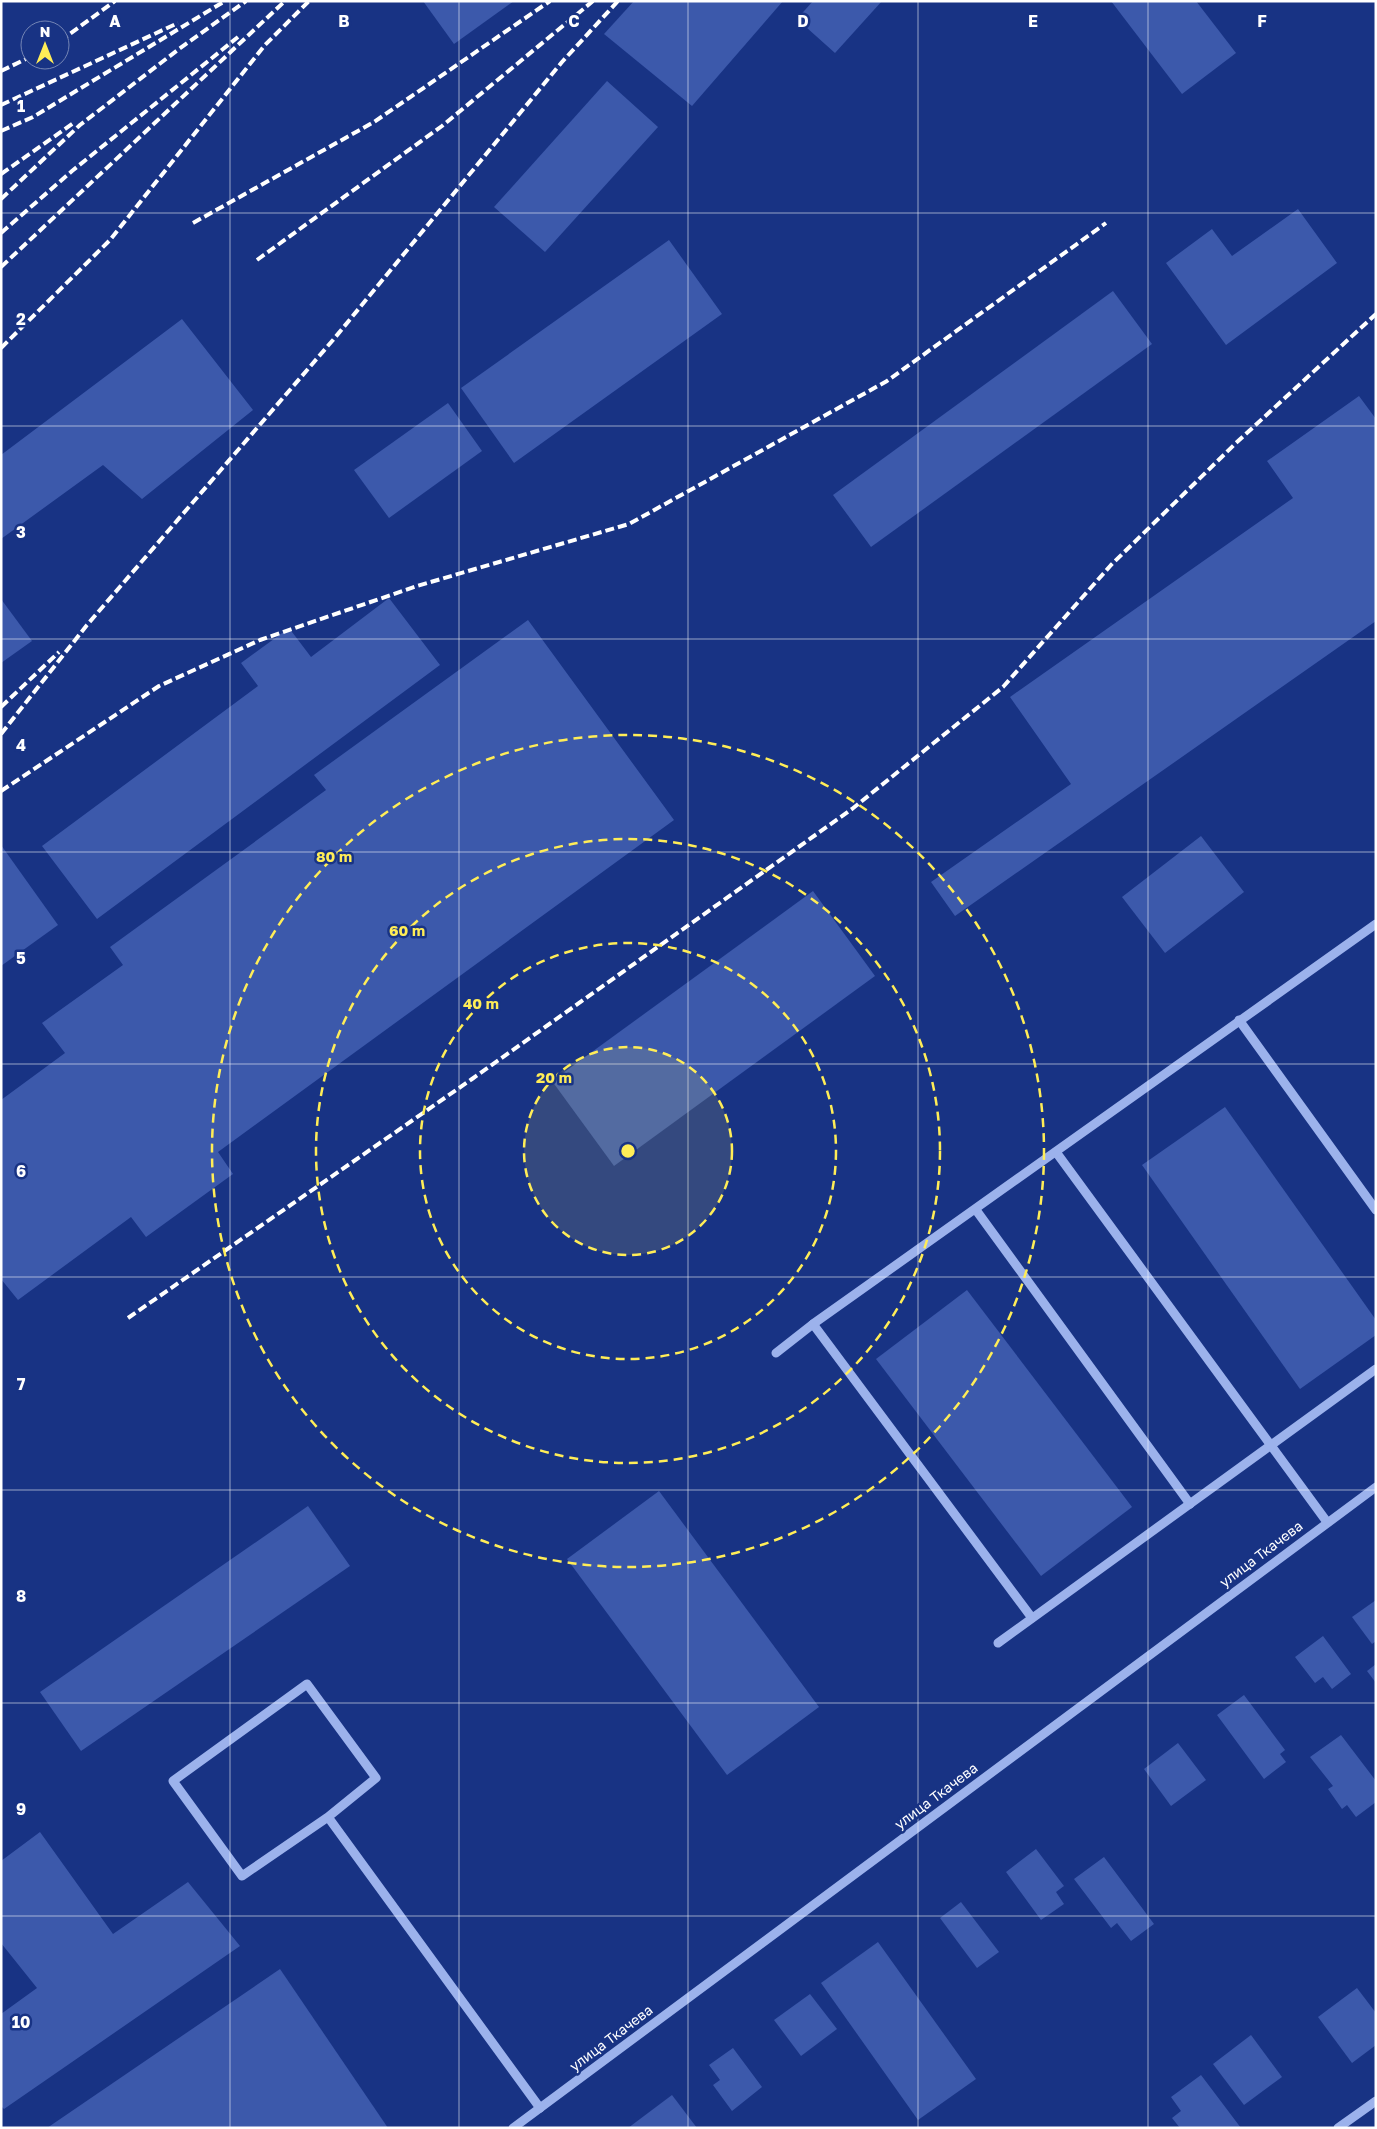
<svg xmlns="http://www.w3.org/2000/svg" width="1377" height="2129" viewBox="0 0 1377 2129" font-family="'Golos Text',sans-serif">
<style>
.building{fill:#3c59ab}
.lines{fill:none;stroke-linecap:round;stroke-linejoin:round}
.minor{stroke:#9cb2ec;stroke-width:9}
.rail{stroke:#fff;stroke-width:4;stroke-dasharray:9 4;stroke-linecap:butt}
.grid{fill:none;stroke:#fff;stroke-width:1;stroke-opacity:0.55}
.ring{fill:none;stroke:#ffed57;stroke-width:2.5;stroke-dasharray:9 6}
.labels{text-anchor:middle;stroke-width:5;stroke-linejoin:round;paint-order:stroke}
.street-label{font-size:14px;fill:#fff;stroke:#183384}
.grid-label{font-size:16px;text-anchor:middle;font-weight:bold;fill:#fff;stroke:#183384;stroke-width:5;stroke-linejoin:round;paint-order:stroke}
.centre{fill:#ffed57;stroke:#183384;stroke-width:2.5}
.ring-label{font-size:15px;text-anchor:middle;font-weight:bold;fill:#ffed57;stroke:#183384;stroke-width:5;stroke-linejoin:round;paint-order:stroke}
</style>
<rect width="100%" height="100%" fill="#183384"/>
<g class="building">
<polygon points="423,1 514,1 454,44"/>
<polygon points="634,1 783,1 692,106 604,34"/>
<polygon points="813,1 882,1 835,53 797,19"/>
<polygon points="1111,1 1196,1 1236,53 1182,94"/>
<polygon points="607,81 658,127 545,252 494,207"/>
<polygon points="1298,209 1337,263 1226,345 1166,263 1212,229 1232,256"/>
<polygon points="669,240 722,314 514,463 461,388"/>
<polygon points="1113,291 1152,344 871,547 833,495"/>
<polygon points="182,319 253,410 142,499 103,465 1,539 1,455"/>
<polygon points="1359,396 1376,419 1376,621 955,916 931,882 1071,784 1010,697 1293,498 1267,461"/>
<polygon points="448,403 482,451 389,518 354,470"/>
<polygon points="389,598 440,665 97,919 42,846 258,686 241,663 289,628 311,657"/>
<polygon points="1,599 32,641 1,663"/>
<polygon points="528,620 674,820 218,1152 233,1174 146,1237 131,1217 18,1300 1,1279 1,1100 65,1053 42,1023 123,965 110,947 326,790 314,775"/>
<polygon points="1201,836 1244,892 1165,953 1122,897"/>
<polygon points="1,845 58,925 1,966"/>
<polygon points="813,891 875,976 614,1166 552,1081"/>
<polygon points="1225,1107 1376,1320 1376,1335 1300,1389 1142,1165"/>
<polygon points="967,1290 1132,1507 1041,1576 876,1359"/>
<polygon points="659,1491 819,1707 727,1775 567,1559"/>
<polygon points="308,1506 350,1566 81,1751 40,1692"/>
<polygon points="1376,1600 1376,1641 1372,1644 1352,1617"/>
<polygon points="1323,1636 1351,1674 1332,1689 1323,1677 1315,1683 1295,1657"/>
<polygon points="1376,1664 1376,1683 1367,1671"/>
<polygon points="1244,1695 1285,1750 1280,1754 1286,1762 1264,1779 1217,1715"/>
<polygon points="1341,1735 1376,1781 1376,1802 1356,1817 1347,1805 1342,1809 1328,1789 1333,1786 1310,1757"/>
<polygon points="1178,1743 1206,1780 1171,1806 1144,1769"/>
<polygon points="40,1832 113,1934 188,1882 240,1946 4,2109 1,2106 1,2014 37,1988 1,1943 1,1861"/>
<polygon points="1036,1849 1064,1886 1056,1892 1064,1904 1041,1920 1006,1872"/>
<polygon points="1104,1857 1154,1924 1131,1941 1117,1923 1111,1928 1074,1879"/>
<polygon points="961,1902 999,1952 977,1968 940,1918"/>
<polygon points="878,1942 976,2079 918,2120 821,1983"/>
<polygon points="280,1969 388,2128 47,2128"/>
<polygon points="1357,1988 1376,2013 1376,2045 1352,2063 1318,2017"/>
<polygon points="810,1994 837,2029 801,2056 774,2020"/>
<polygon points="1251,2035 1282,2077 1244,2105 1213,2064"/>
<polygon points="733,2048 762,2087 732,2111 713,2085 720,2080 709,2065"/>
<polygon points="1201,2075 1241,2128 1180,2128 1172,2118 1181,2111 1171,2097"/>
<polygon points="672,2095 697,2128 628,2128"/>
</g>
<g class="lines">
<g class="minor">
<polyline points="1239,1020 1376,1210"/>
<polyline points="1056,1152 1327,1522"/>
<polyline points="976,1210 1190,1504"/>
<polyline points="813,1324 1032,1618"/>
<polyline points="776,1353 813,1324 1376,924"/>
<polyline points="998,1643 1376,1369"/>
<polyline points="328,1817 242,1876 173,1781 307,1684 376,1778 328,1817 540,2108"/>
<polyline points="513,2128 1376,1487"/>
<polyline points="1338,2128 1376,2101"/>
</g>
<g class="rail">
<polyline points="60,41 115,1"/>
<polyline points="1,71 30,57"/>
<polyline points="1,105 178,23"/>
<polyline points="1,131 33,117 225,1"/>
<polyline points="1,174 75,122"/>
<polyline points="1,199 80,125 179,49 246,1"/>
<polyline points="193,223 374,122 550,1"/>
<polyline points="1,233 72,171 238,37"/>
<polyline points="257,260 442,126 593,1"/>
<polyline points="1,267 285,1"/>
<polyline points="1,348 110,240 265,45 309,1"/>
<polyline points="1,707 59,652"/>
<polyline points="1,734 87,625 333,340 562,62 618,1"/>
<polyline points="1,791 159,686 260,640 417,586 629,524 887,381 1106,223"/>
<polyline points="128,1318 472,1079 852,809 1003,687 1111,565 1236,443 1376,314"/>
</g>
</g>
<path class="grid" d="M 230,1 L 230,2128M 459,1 L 459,2128M 688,1 L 688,2128M 918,1 L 918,2128M 1148,1 L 1148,2128M 1,213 L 1376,213M 1,426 L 1376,426M 1,639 L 1376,639M 1,852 L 1376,852M 1,1064 L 1376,1064M 1,1277 L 1376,1277M 1,1490 L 1376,1490M 1,1703 L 1376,1703M 1,1916 L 1376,1916"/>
<circle cx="628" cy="1151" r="104" fill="#ffed57" fill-opacity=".12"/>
<g class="ring">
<circle cx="628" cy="1151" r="104"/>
<circle cx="628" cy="1151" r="208"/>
<circle cx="628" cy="1151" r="312"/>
<circle cx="628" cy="1151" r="416"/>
</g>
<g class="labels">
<g class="street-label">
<text transform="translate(1261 1554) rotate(-37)" y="5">улица Ткачева</text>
<text transform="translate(936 1796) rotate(-37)" y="5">улица Ткачева</text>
<text transform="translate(611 2038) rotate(-37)" y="5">улица Ткачева</text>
</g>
</g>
<g class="grid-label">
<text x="115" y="27">A</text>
<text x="344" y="27">B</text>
<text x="574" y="27">C</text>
<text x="803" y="27">D</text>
<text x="1033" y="27">E</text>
<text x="1262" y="27">F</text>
<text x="21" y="112">1</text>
<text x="21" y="325">2</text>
<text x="21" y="538">3</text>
<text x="21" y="751">4</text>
<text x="21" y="964">5</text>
<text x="21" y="1177">6</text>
<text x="21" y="1390">7</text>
<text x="21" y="1602">8</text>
<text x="21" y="1815">9</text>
<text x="21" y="2028">10</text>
</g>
<circle cx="628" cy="1151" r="8" class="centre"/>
<g class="ring-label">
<text x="334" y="862">80 m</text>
<text x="407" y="936">60 m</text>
<text x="481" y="1009">40 m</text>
<text x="554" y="1083">20 m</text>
</g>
<rect width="1377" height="2129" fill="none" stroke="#ffffff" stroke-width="5"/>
<g transform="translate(45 45)"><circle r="24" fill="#183384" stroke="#7485b5"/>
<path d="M0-4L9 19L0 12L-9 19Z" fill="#ffed57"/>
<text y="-8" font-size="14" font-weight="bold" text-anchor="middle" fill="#ffffff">N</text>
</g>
</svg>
